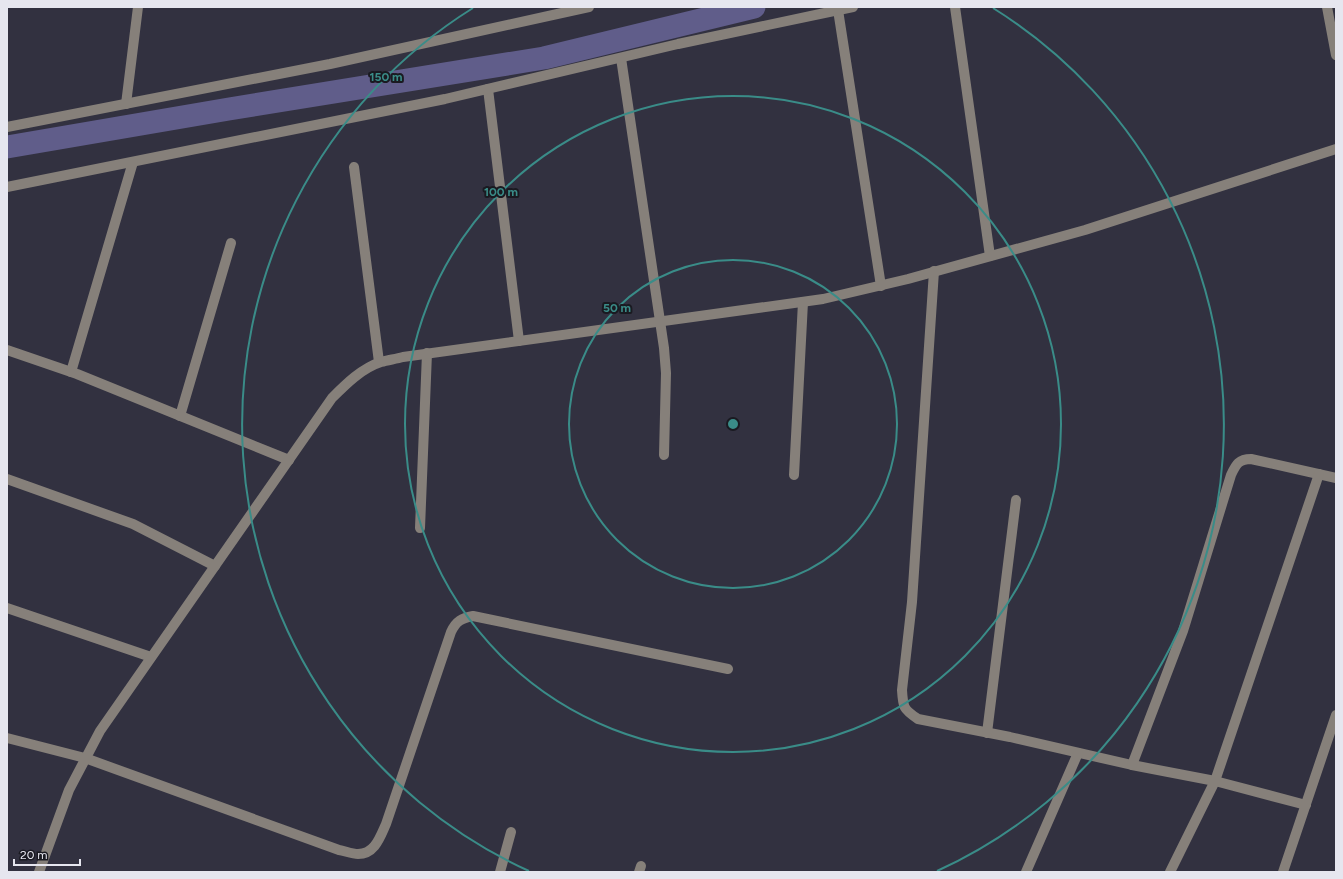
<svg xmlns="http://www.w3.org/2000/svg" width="1343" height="879" viewBox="0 0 1343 879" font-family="Figtree,sans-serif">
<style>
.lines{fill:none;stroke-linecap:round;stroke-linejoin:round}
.canal{stroke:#605d8a;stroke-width:23}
.minor{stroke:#86807a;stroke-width:10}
.ring{fill:none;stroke:#3a8c88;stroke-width:2}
.centre{fill:#3a8c88;stroke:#1a1a21;stroke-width:2}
.ring-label{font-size:12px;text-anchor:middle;font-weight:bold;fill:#3a8c88;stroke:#1a1a21;stroke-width:4;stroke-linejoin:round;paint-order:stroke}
</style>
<rect width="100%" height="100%" fill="#323140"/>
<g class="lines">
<polyline class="canal" points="7,147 229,109 544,58 754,7"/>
<g class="minor">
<polyline points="955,7 990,256"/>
<polyline points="1327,7 1336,55"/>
<polyline points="838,10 881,286"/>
<polyline points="621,58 664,348 666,373 664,455"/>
<polyline points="488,89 519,341"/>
<polyline points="126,104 138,7"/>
<polyline points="7,127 330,64 589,7"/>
<polyline points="354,167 379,362"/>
<polyline points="7,187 445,99 678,44 853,7"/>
<path d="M 934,271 L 912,602 L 902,690 C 903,707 903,709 918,719 L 1010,737 L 1132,765 L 1215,781 L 1306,805"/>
<polyline points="7,350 77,374 289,460"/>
<polyline points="71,372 133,162"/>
<polyline points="180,416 231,243"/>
<polyline points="794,475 803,302"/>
<polyline points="7,479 133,524 215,566"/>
<polyline points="420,528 427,353"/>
<polyline points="7,608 151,657"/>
<polyline points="987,733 1016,500"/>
<path d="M 7,738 L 85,758 L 339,850 C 345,851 352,854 358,854 C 375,854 380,837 386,824 L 451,632 C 456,621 462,618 473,616 L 728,669"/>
<path d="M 1132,765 L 1183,631 L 1231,475 C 1236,464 1239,459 1251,459 L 1336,478"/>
<path d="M 39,872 L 69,790 L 100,731 L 332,398 C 346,384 362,368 381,362 C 388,360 396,359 403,357 L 823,299 L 908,279 L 1085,230 L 1336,149"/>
<polyline points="500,872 511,832"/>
<polyline points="639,872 641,866"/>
<polyline points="1026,872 1078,753"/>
<polyline points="1170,872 1215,781 1319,474"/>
<polyline points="1283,872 1336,715"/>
</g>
</g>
<g class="ring">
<circle cx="733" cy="424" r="164"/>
<circle cx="733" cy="424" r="328"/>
<path d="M529 871A491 491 0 0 1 473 8M993 8A491 491 0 0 1 937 871"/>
</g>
<circle cx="733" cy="424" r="6" class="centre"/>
<g class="ring-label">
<text x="386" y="81">150 m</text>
<text x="501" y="196">100 m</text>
<text x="617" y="312">50 m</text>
</g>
<rect width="1343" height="879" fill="none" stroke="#e6e6ef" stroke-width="16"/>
<path d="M14 859v6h66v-6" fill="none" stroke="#e6e6ef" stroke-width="2"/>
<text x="20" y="859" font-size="12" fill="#e6e6ef" stroke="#1a1a21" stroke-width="3" paint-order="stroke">20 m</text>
</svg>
